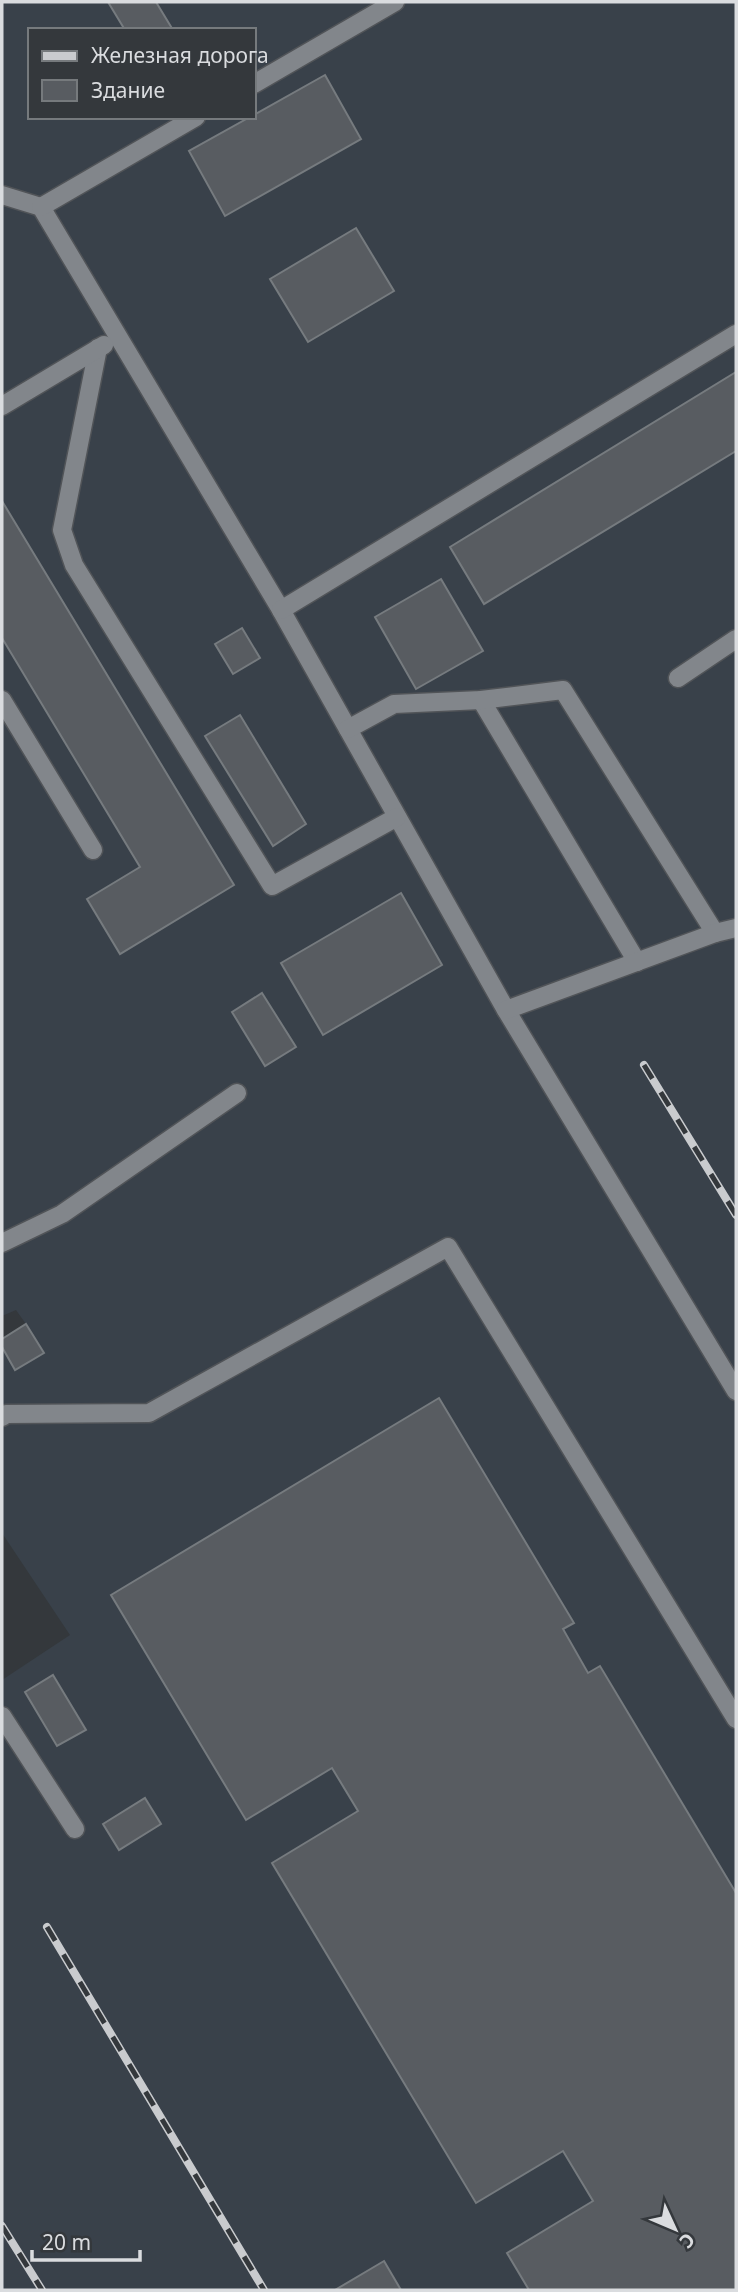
<svg xmlns="http://www.w3.org/2000/svg" width="738" height="2292" viewBox="0 0 738 2292" font-family="'Noto Sans',sans-serif">
<style>
.built{fill:#39414a;fill-rule:evenodd}
.building{fill:#585c61;stroke:#767b7f;stroke-width:2}
.lines{fill:none;stroke-linecap:round;stroke-linejoin:round}
.lane-casing{stroke:#515458;stroke-width:21}
.lane{stroke:#82868b;stroke-width:18}
.rail-casing{stroke:#c9cbce;stroke-width:8}
.rail{stroke:#34383c;stroke-width:5;stroke-dasharray:16;stroke-linecap:butt}
</style>
<rect width="100%" height="100%" fill="#34383c"/>
<path class="built" d="M 2,2 L 736,2 L 736,2290 L 2,2290 L 2,1680 L 70,1635 L 2,1533 L 2,1339 L 26,1324 L 16,1310 L 2,1316 ZM 30,30 L 254,30 L 254,117 L 30,117 Z"/>
<g class="building">
<polygon points="108,2 156,2 173,30 125,30"/>
<polygon points="325,75 361,139 225,216 189,151 250,117 254,117 254,115"/>
<polygon points="356,228 394,291 308,342 270,279"/>
<polygon points="736,372 736,451 484,604 450,547"/>
<polygon points="2,501 234,885 120,954 87,899 140,867 2,638"/>
<polygon points="441,579 483,651 416,689 375,617"/>
<polygon points="242,628 260,658 233,674 215,644"/>
<polygon points="240,715 306,824 273,846 205,736"/>
<polygon points="401,893 442,965 323,1035 281,963"/>
<polygon points="262,993 296,1047 265,1066 232,1012"/>
<polygon points="26,1324 44,1353 15,1370 2,1347 2,1339"/>
<polygon points="439,1398 574,1623 563,1629 588,1673 600,1666 736,1893 736,2290 529,2290 507,2253 593,2201 563,2151 476,2203 272,1863 358,1811 332,1768 246,1820 111,1595"/>
<polygon points="53,1675 86,1730 57,1746 25,1692"/>
<polygon points="145,1798 161,1824 119,1850 103,1824"/>
<polygon points="384,2261 401,2290 335,2290"/>
</g>
<g class="lines">
<defs>
<g id="lane">
<polyline points="254,84 395,2"/>
<polyline points="2,195 41,207 281,610 506,1010 736,1391"/>
<polyline points="41,207 196,117"/>
<polyline points="98,348 62,530 74,565 272,886 397,817"/>
<polyline points="2,406 104,345"/>
<polyline points="281,610 736,334"/>
<polyline points="678,678 736,639"/>
<polyline points="2,700 93,850"/>
<polyline points="481,700 637,962"/>
<polyline points="348,729 394,704 481,700 563,690 715,933"/>
<polyline points="506,1010 715,933 736,928"/>
<polyline points="2,1243 62,1214 237,1093"/>
<polyline points="2,1417 6,1414 149,1413 448,1247 736,1719"/>
<polyline points="2,1716 75,1829"/>
</g>
</defs>
<use href="#lane" class="lane-casing"/>
<use href="#lane" class="lane"/>
<defs>
<g id="rail">
<polyline points="644,1065 736,1215"/>
<polyline points="47,1927 264,2290"/>
<polyline points="2,2226 42,2290"/>
</g>
</defs>
<use href="#rail" class="rail-casing"/>
<use href="#rail" class="rail"/>
</g>
<rect width="738" height="2292" fill="none" stroke="#dadcdf" stroke-width="7"/>
<rect x="28" y="28" width="228" height="91" fill="#34383c" stroke="#767a7d" stroke-width="2"/>
<rect x="42" y="51" width="35" height="10" fill="#c9cbce" stroke="#767a7d" stroke-width="2"/>
<text x="91" y="63" font-size="21" fill="#dadcdf">Железная дорога</text>
<rect x="42" y="80" width="35" height="21" fill="#585c61" stroke="#767a7d" stroke-width="2"/>
<text x="91" y="98" font-size="21" fill="#dadcdf">Здание</text>
<g transform="translate(675 2229) rotate(134)" stroke="#34383c" stroke-width="5" paint-order="stroke">
<path d="M0-5L12 26L0 18L-12 26Z" fill="#dadcdf"/>
<text y="-10" font-size="19" font-weight="bold" text-anchor="middle" fill="#dadcdf">С</text>
</g>
<path d="M32 2250v10h108v-10" fill="none" stroke="#dadcdf" stroke-width="3.5"/>
<text x="42" y="2250" font-size="21" fill="#dadcdf" stroke="#34383c" stroke-width="5" paint-order="stroke">20 m</text>
</svg>
